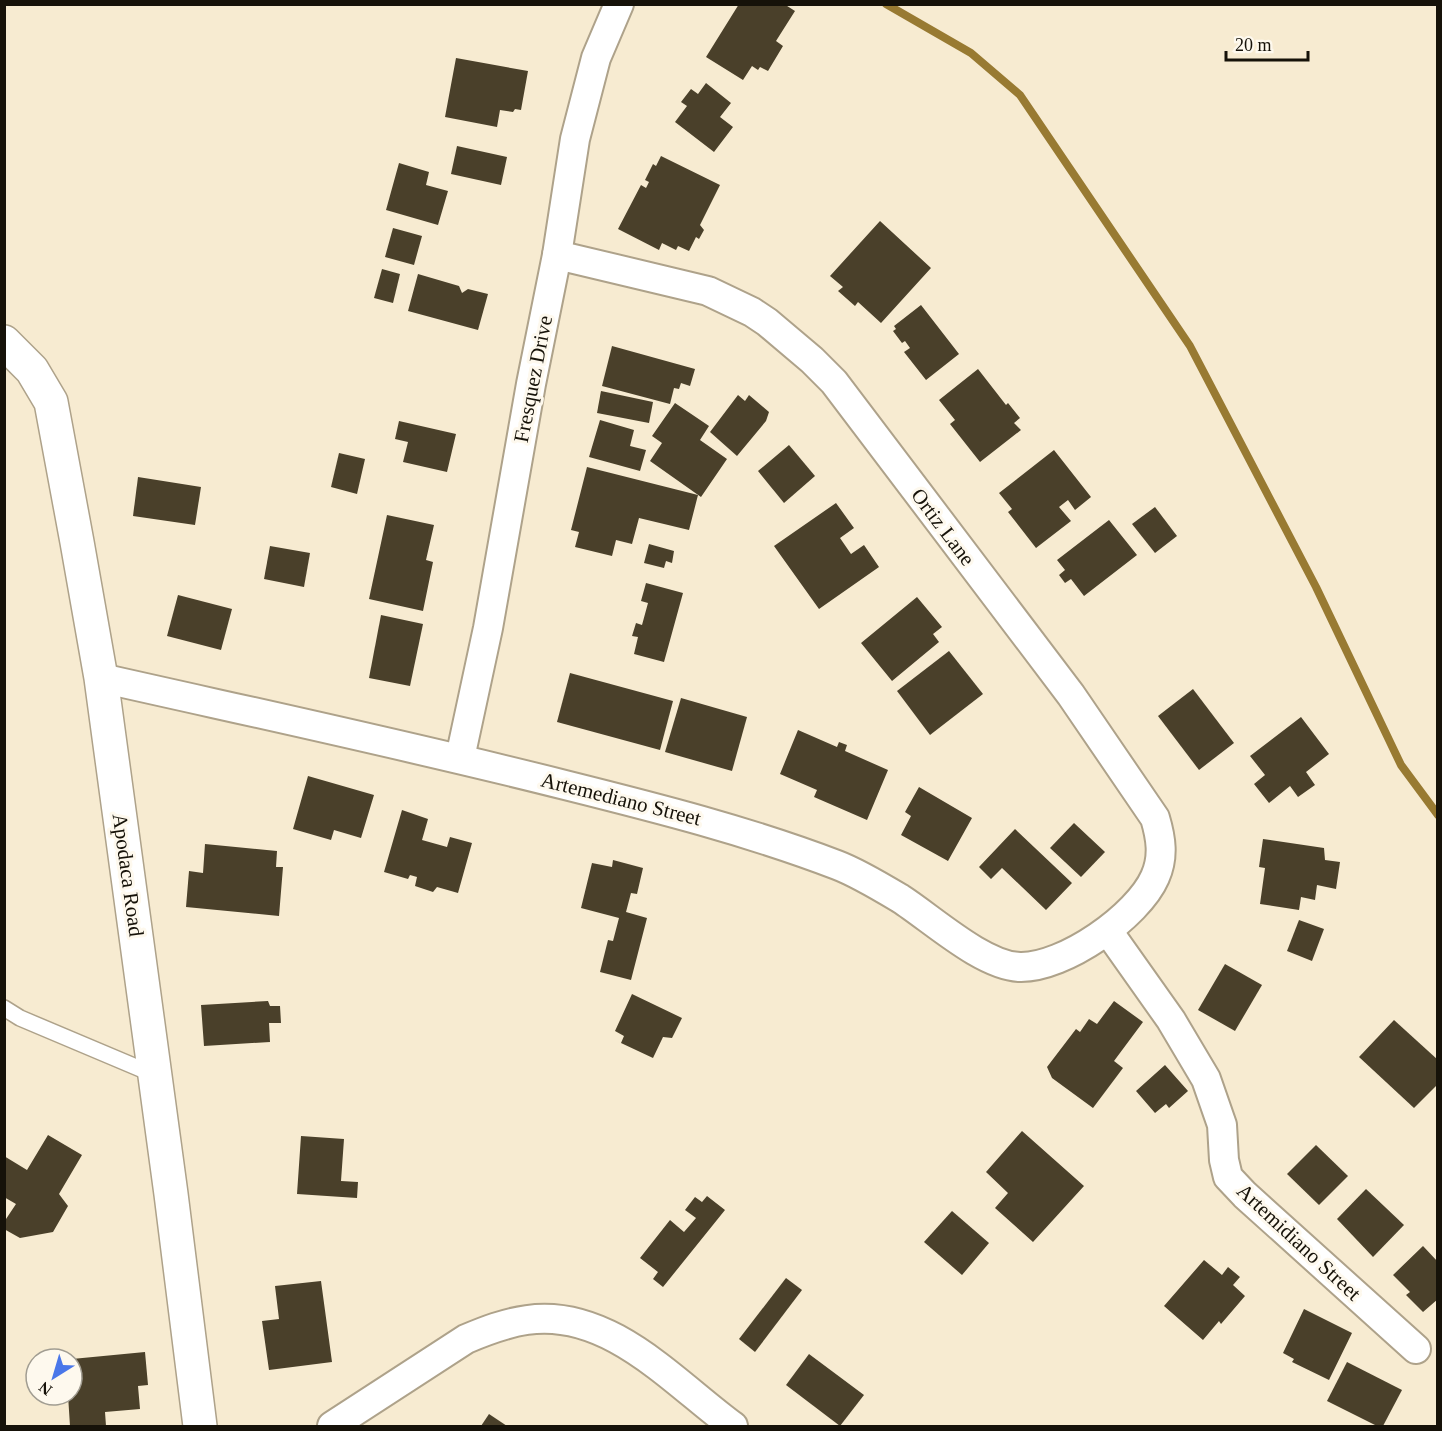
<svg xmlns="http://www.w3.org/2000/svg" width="1442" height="1431" viewBox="0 0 1442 1431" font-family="Georgia,serif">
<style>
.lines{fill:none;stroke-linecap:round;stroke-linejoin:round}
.stream{stroke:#987a32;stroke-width:8}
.building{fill:#4a402a}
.lane-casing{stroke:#aea28a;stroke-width:18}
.street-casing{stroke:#aea28a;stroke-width:32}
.secondary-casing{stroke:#aea28a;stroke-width:36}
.lane{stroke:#fff;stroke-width:15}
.street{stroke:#fff;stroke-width:28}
.secondary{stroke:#fff;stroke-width:33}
.labels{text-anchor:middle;stroke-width:6;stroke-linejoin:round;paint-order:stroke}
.street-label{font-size:21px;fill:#161209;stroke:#fef9ee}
</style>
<rect width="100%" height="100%" fill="#f7ebd1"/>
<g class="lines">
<polyline class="stream" points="886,4 971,53 1020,95 1190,346 1316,587 1401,765 1438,815"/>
</g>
<g class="building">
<polygon points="739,4 784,4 795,11 776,41 783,46 768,71 760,67 758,70 752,66 743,80 706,57"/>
<polygon points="456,58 528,71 521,110 515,109 513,112 500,110 497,127 445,117"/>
<polygon points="706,83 731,103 720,117 733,127 714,152 675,122 687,106 681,102 691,89 698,94"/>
<polygon points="457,146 507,157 501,185 451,174"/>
<polygon points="661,156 720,185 700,225 704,230 699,239 696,237 689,251 678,246 676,250 662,243 659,250 618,229 641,185 646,188 649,182 645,180 653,164 656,166"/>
<polygon points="399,163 429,172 426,185 448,191 438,225 386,210"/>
<polygon points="880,221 931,268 881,323 858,302 855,306 838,291 843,287 830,276"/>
<polygon points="393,228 422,236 414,265 385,257"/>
<polygon points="382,269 400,274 393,303 374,298"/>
<polygon points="418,274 459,286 462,293 468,289 488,294 478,330 408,311"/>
<polygon points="921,305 959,354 926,380 904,352 910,348 905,341 902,343 893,331 896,329 894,326"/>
<polygon points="612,346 695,369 690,386 681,383 679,389 674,388 670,404 602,386"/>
<polygon points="978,369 1006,405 1008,403 1020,418 1014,423 1021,430 980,462 950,424 955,420 939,400"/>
<polygon points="601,391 653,402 649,423 597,413"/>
<polygon points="738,395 745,401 749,395 769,412 766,421 737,456 710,432"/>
<polygon points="675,403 709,426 700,440 727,459 701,497 650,461 662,443 652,436"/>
<polygon points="600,420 634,430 630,446 646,450 640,471 589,457"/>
<polygon points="399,421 456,434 447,472 403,462 408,442 395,439"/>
<polygon points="789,445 815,476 784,503 758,471"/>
<polygon points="1054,450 1091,497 1075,510 1068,500 1059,507 1071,521 1036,548 1008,512 1012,509 999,493"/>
<polygon points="339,453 365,459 357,494 331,487"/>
<polygon points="587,467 698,495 689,530 639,518 632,544 616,540 612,556 575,547 579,532 571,530"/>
<polygon points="138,477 201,487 195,525 133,516"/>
<polygon points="836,503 854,528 840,538 851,554 864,545 879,567 819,609 774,546"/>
<polygon points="1155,507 1177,536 1155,553 1132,524"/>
<polygon points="387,515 434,525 426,560 433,562 423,611 369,599"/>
<polygon points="1109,520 1137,555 1084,596 1071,579 1065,583 1059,575 1065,570 1057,560"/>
<polygon points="649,544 674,551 672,563 666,561 664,568 644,563"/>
<polygon points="270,546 310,553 304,587 264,579"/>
<polygon points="646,583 683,593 664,662 634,654 638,637 632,636 636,623 642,625 648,603 641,601"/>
<polygon points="178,595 232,609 221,650 167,636"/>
<polygon points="917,597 942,627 933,634 939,642 892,681 861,643"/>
<polygon points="381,615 423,624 410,686 369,678"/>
<polygon points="949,651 983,694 930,735 897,691"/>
<polygon points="570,673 673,701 660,750 557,722"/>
<polygon points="1193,689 1234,743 1199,770 1158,716"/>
<polygon points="681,698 747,717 732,771 665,752"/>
<polygon points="1301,717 1329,754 1306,772 1315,785 1298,797 1290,786 1269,803 1254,784 1265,775 1250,756"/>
<polygon points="798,730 837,747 839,742 847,745 845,751 888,770 867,820 814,797 817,790 780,774"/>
<polygon points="308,776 374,795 361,838 334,830 331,840 293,829"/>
<polygon points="919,787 972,818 948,861 901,835 911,816 905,812"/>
<polygon points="402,810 428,819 422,840 447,847 450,837 472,843 458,893 437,887 433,892 415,886 417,877 410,875 408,879 384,872"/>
<polygon points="1074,823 1105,852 1081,877 1050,848"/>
<polygon points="1015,829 1072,883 1046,910 1002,868 991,879 979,867"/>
<polygon points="1263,839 1324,848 1325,860 1340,862 1336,889 1317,885 1315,900 1301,897 1299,910 1260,904 1265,868 1259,867"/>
<polygon points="205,844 277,851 276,867 283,867 279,916 186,907 189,871 203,873"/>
<polygon points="613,860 643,868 637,894 631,893 626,912 647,918 631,980 600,972 608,940 613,941 619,918 581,908 592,863 612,867"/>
<polygon points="1299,920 1324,929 1312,961 1287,951"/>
<polygon points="1225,964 1262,985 1235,1031 1198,1010"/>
<polygon points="632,994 682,1018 672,1038 663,1037 653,1058 621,1043 624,1036 615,1031"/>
<polygon points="268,1001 270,1006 280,1006 281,1023 269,1023 270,1042 204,1046 201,1005"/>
<polygon points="1114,1001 1143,1022 1114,1061 1123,1068 1093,1108 1052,1078 1047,1067 1076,1029 1080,1032 1089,1019 1097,1024"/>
<polygon points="1394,1020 1438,1060 1438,1084 1414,1108 1359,1057"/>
<polygon points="1165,1065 1188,1091 1169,1108 1166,1104 1155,1113 1136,1091"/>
<polygon points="1022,1131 1084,1186 1033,1242 995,1208 1008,1193 986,1172"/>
<polygon points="48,1135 82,1155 59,1194 68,1206 53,1232 20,1238 4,1229 4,1222 16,1204 4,1197 4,1156 27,1170"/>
<polygon points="301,1136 344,1139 341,1181 358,1182 357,1198 297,1194"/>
<polygon points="1316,1145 1348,1176 1319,1205 1287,1174"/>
<polygon points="1366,1189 1404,1225 1373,1257 1337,1219"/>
<polygon points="707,1196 725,1210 663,1287 653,1279 658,1272 640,1258 670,1220 684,1232 696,1218 685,1210 695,1197 702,1202"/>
<polygon points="952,1211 989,1243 962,1275 924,1242"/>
<polygon points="1423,1246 1438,1262 1438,1299 1423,1312 1406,1295 1410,1292 1393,1275"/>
<polygon points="1204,1260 1222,1275 1228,1267 1240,1277 1233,1285 1245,1296 1221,1324 1219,1321 1203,1340 1164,1306"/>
<polygon points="786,1278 802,1290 755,1352 739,1339"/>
<polygon points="321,1281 332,1362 269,1370 262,1321 279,1319 275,1286"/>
<polygon points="1304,1309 1352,1333 1329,1380 1292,1362 1294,1359 1283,1353"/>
<polygon points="145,1352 148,1385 138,1386 140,1409 105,1412 106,1426 70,1426 68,1395 72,1395 72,1359"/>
<polygon points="809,1354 864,1395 840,1426 786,1385"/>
<polygon points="1347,1362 1402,1390 1383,1426 1377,1426 1327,1401"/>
<polygon points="489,1414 507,1426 481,1426"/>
</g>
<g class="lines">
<defs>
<polyline id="lane" points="4,1008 20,1018 155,1075"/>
<g id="street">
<path d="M 101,678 C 256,713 411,746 565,785 C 657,808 748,831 837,865 C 858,873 881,887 901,899 C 932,919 983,966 1020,967 C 1064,968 1138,916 1155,877 C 1164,857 1161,838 1155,818 L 1071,695 L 834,382 L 812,360 L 767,322 L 752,312 L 708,291 L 557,255"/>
<polyline points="460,758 488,628 531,384 557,255 575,139 596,58 619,4"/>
<polyline points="1108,931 1171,1020 1206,1079 1222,1125 1224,1160 1228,1177 1245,1195 1416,1349"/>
<path d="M 332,1426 L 466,1339 C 485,1331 505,1323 527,1320 C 609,1308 673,1382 733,1426"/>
</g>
<polyline id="secondary" points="4,342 32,370 51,402 77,542 101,678 171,1194 200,1426"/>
</defs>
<use href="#lane" class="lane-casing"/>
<use href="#street" class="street-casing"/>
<use href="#secondary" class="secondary-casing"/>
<use href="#lane" class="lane"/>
<use href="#street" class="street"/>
<use href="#secondary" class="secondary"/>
</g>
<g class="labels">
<g class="street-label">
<text transform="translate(533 379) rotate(-79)" y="7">Fresquez Drive</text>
<text transform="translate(943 527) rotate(53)" y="7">Ortiz Lane</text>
<text transform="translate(621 799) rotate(14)" y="7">Artemediano Street</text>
<text transform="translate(128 875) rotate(82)" y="7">Apodaca Road</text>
<text transform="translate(1299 1242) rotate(43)" y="7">Artemidiano Street</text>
</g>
</g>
<rect width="1442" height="1431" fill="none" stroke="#161209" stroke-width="12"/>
<g transform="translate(54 1377) rotate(217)"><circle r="28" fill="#fef9ee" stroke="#a19d92" stroke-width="1.5"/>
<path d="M0-4.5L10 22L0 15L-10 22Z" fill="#4a77e9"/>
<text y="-9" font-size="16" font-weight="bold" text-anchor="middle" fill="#161209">N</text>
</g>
<path d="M1226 51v9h82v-9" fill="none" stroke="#161209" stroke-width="3"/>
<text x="1235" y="51" font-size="18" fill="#161209" stroke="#fef9ee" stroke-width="4.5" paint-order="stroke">20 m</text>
</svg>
